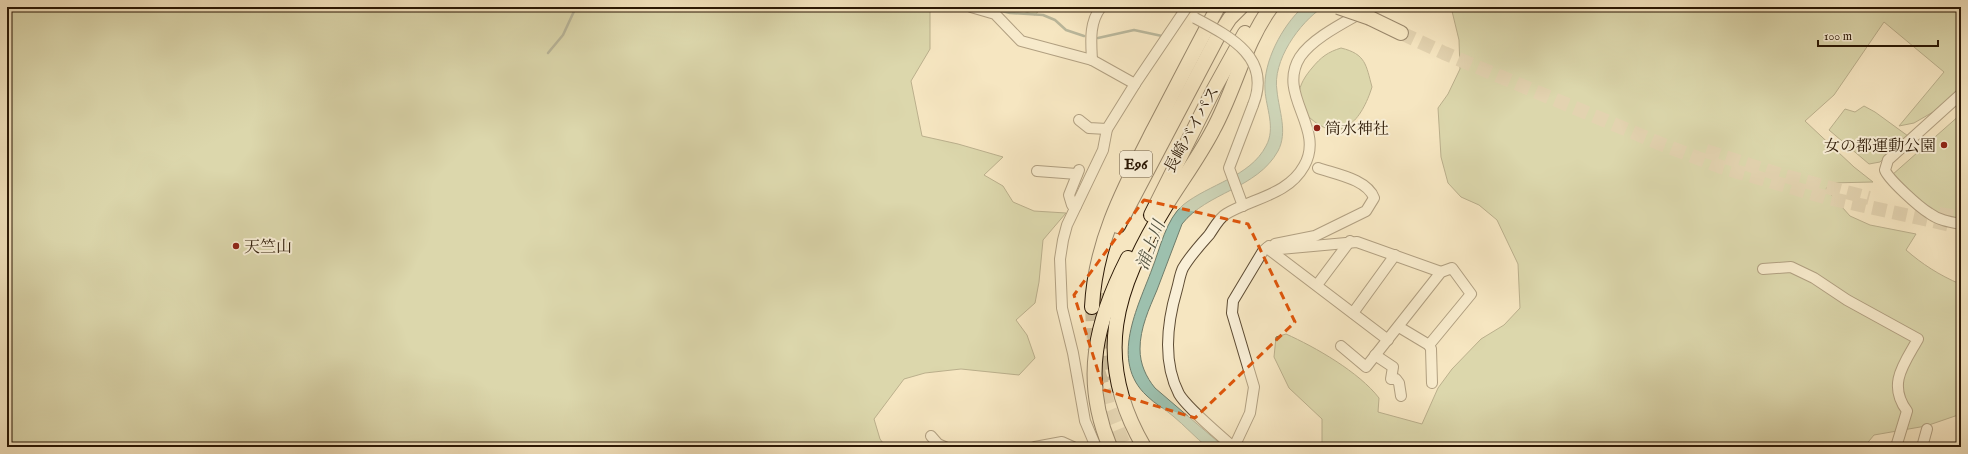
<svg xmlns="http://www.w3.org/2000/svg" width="1968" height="454" viewBox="0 0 1968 454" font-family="'IM FELL English','Noto Serif JP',serif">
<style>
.green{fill:#bcc593;stroke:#736e4c}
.water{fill:#9dc0ae;stroke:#6f7c6a}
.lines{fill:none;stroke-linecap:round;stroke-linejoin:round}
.stream{stroke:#6f7c6a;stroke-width:2.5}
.highway-tunnel{stroke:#cdbd9b;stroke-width:14;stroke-dasharray:14 7;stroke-linecap:butt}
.minor-casing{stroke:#5d4b33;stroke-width:12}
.highway-casing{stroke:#2a1704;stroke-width:16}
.minor{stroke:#f9efd7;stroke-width:10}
.highway{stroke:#f6e6c1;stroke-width:14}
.minor-bridge-casing{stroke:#5d4b33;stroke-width:12;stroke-linecap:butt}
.highway-bridge-casing{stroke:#2a1704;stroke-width:16;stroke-linecap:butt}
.minor-bridge{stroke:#f9efd7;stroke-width:10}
.highway-bridge{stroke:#f6e6c1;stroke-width:14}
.marked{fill:none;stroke:#de560c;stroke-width:3;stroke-dasharray:8 5;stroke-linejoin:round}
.poi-dot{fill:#8f2418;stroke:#f9efd7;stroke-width:1.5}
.labels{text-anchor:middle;stroke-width:4;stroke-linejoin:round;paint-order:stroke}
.shield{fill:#f9efd7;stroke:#685843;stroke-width:1}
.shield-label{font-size:15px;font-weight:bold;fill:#2a1704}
.poi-label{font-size:16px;fill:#2a1704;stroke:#f9efd7;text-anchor:start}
.street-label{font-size:16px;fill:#2a1704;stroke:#f9efd7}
.water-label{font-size:17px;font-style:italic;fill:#525240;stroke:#f9efd7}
</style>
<rect width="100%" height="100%" fill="#f6e6c1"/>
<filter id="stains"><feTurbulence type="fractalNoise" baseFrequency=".005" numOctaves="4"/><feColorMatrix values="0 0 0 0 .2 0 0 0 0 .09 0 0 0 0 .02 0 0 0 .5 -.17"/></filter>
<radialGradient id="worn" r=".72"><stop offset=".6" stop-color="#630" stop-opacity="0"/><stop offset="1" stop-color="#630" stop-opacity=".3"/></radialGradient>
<g class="green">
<polygon points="7,7 928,7 930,12 930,49 911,81 922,136 958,144 1003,157 984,175 1003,186 1013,202 1034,211 1066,213 1043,240 1039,282 1035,303 1016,320 1027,335 1035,358 1019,375 961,369 925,373 904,379 874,419 880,439 886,447 7,447"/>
<polygon points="1010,7 1042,7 1035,15"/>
<path d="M 1451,7 L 1949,7 L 1961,12 L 1961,96 L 1914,123 L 1899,126 L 1944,72 L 1884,22 L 1834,95 L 1805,121 L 1854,167 L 1873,182 L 1830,183 L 1826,189 L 1850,216 L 1870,225 L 1916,234 L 1906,250 C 1922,264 1939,275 1960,284 L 1961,414 L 1926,426 L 1874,435 L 1864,447 L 1322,447 L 1322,419 L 1289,388 L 1274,357 L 1276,337 L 1286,334 C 1315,347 1359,372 1379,398 L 1378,412 L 1422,424 L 1438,388 L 1452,369 L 1481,339 L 1504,325 L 1520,308 L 1518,264 L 1497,220 L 1479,205 L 1461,197 L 1448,183 L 1441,157 L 1438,108 L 1448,94 L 1460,69 L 1459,40 Z"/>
<path d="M 1341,48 C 1366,54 1366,65 1372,87 C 1362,119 1341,147 1309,117 C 1305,113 1298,101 1299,95 C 1299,85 1306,75 1312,68 C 1321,57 1328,52 1341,48 Z"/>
<polygon points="1864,106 1875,112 1908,136 1880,162 1869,164 1829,130 1845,109 1855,112"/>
<path d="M 1961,114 L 1961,221 C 1929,215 1914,197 1892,175 Z"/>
</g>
<path class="water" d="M 1303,7 L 1323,7 C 1299,23 1272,61 1277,91 C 1279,111 1288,132 1278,151 C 1257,189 1207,192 1182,224 C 1174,246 1165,268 1157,290 C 1149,309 1140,328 1140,349 C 1140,364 1146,377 1155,388 L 1224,447 L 1207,447 C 1195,437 1185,426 1173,416 C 1165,409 1155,404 1147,396 C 1109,361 1138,307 1152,269 C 1160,249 1166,219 1183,205 C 1209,184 1250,177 1266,146 C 1276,128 1266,108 1265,90 C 1263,62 1282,26 1303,7 Z"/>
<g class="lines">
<g class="stream">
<polyline points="997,10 1010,13 1043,15 1055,20 1066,30 1084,36"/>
<polyline points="1098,38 1134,30 1162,36"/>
<polyline points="548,53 563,35 576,7"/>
</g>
<g class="highway-tunnel">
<polyline points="1401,33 1444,53 1661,144 1721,167 1828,198 1951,225"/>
<polyline points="1706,151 1781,175 1869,198"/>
<polyline points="1939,214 1961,218"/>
<polyline points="1103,293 1102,333 1109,380"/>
<polyline points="1092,307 1094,350"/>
<polyline points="1098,370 1109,408 1125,447"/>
</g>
<defs>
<g id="minor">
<polyline points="971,7 995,14 1021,41 1092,60 1135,84"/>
<path d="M 1092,60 C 1091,41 1089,23 1101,7"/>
<path d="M 1961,94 L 1888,160 L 1885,170 C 1888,179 1919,207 1929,213 C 1938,220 1950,222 1961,224"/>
<polyline points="1079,120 1089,128 1107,129"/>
<polyline points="1037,171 1077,174"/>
<polyline points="1076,206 1072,205 1069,195 1079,170"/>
<polyline points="1243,206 1229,168 1253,105"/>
<path d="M 1275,244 L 1315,236 L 1366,211 L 1374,198 C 1367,179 1335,174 1318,168"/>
<polyline points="1267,248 1388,340"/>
<path d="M 1763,269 L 1791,267 L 1814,278 L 1847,300 L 1918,339 C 1904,364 1887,384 1907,411 L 1896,447"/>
<polyline points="1317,285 1350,241"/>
<polyline points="1353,313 1395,255"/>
<polyline points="1429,345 1431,349 1432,383"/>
<polyline points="1341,346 1366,367 1441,272 1452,268 1471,294 1429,345 1399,327"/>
<polyline points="1375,355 1393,367 1391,379 1396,379 1399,383 1401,396"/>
<polyline points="931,436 938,444 945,447"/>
<polyline points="1035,447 1062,442 1073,447"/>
<polyline points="1096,447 1085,421 1073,353 1062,308 1060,259 1063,240 1067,225 1103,150 1107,129 1135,84 1187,7"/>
<path d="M 1233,447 C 1220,435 1187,408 1179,394 C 1162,361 1167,323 1177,289 C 1179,282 1180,274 1183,268 C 1190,256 1200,245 1209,235 C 1214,228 1219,218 1226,214 C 1253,198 1288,195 1304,166 C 1326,128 1276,95 1300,57 C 1314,36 1350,20 1371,7"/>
<polyline points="1234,447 1250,413 1254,387 1232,313 1233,301 1263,251 1269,246 1280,249 1357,242 1441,272"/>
<polyline points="1922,447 1927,429"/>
</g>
<g id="highway">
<polyline points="1370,18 1401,33"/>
<polyline points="1151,215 1214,89 1245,33"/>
<polyline points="1118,226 1217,38 1230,18 1241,7"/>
<path d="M 1092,307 C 1095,242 1124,188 1153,131 C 1175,89 1196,48 1218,7"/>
<path d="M 1110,447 C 1081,379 1096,321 1128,258"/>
<path d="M 1144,447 C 1092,358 1115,289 1165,207 C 1181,181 1199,157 1213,130 C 1235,90 1244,44 1271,7"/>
</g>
</defs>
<use href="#minor" class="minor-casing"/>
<use href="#highway" class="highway-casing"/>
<use href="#minor" class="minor"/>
<use href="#highway" class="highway"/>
<defs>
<path id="minor-bridge" d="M 1195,18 C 1231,37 1272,58 1253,105"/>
<polyline id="highway-bridge" points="1338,7 1370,18"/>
</defs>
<use href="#minor-bridge" class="minor-bridge-casing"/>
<use href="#highway-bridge" class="highway-bridge-casing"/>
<use href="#minor-bridge" class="minor-bridge"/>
<use href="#highway-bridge" class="highway-bridge"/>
</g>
<path d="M0 0H1968V454H0ZM 1144,200 L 1248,224 L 1295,322 L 1195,418 L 1104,390 L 1074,295 Z" fill="#f6e6c1" fill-opacity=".55" fill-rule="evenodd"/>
<path class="marked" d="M 1144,200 L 1248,224 L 1295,322 L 1195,418 L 1104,390 L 1074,295 Z"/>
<g class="poi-dot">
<circle cx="1317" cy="128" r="4"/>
<circle cx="1944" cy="145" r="4"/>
<circle cx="236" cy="246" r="4"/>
</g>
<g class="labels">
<rect class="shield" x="1120" y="151" width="32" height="26" rx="3"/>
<g class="shield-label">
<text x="1136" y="169">E96</text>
</g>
<g class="poi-label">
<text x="1325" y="134">筒水神社</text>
<text x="1936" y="151" text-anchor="end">女の都運動公園</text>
<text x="244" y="252">天竺山</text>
</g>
<g class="street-label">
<text transform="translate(1191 129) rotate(-61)" y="6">長崎バイパス</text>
</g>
<g class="water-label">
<text transform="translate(1150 245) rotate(-69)" y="6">浦上川</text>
</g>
</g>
<rect width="1968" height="454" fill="none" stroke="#f6e6c1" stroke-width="24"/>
<rect x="8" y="8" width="1952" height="438" fill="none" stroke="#2a1704" stroke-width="2"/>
<rect x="12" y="12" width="1944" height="430" fill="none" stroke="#2a1704"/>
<path d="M1818 40v6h120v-6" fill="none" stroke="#2a1704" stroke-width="2"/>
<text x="1824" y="40" font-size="12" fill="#2a1704" stroke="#f9efd7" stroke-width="3" paint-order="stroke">100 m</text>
<rect width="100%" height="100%" filter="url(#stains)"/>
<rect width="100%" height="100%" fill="url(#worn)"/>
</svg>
